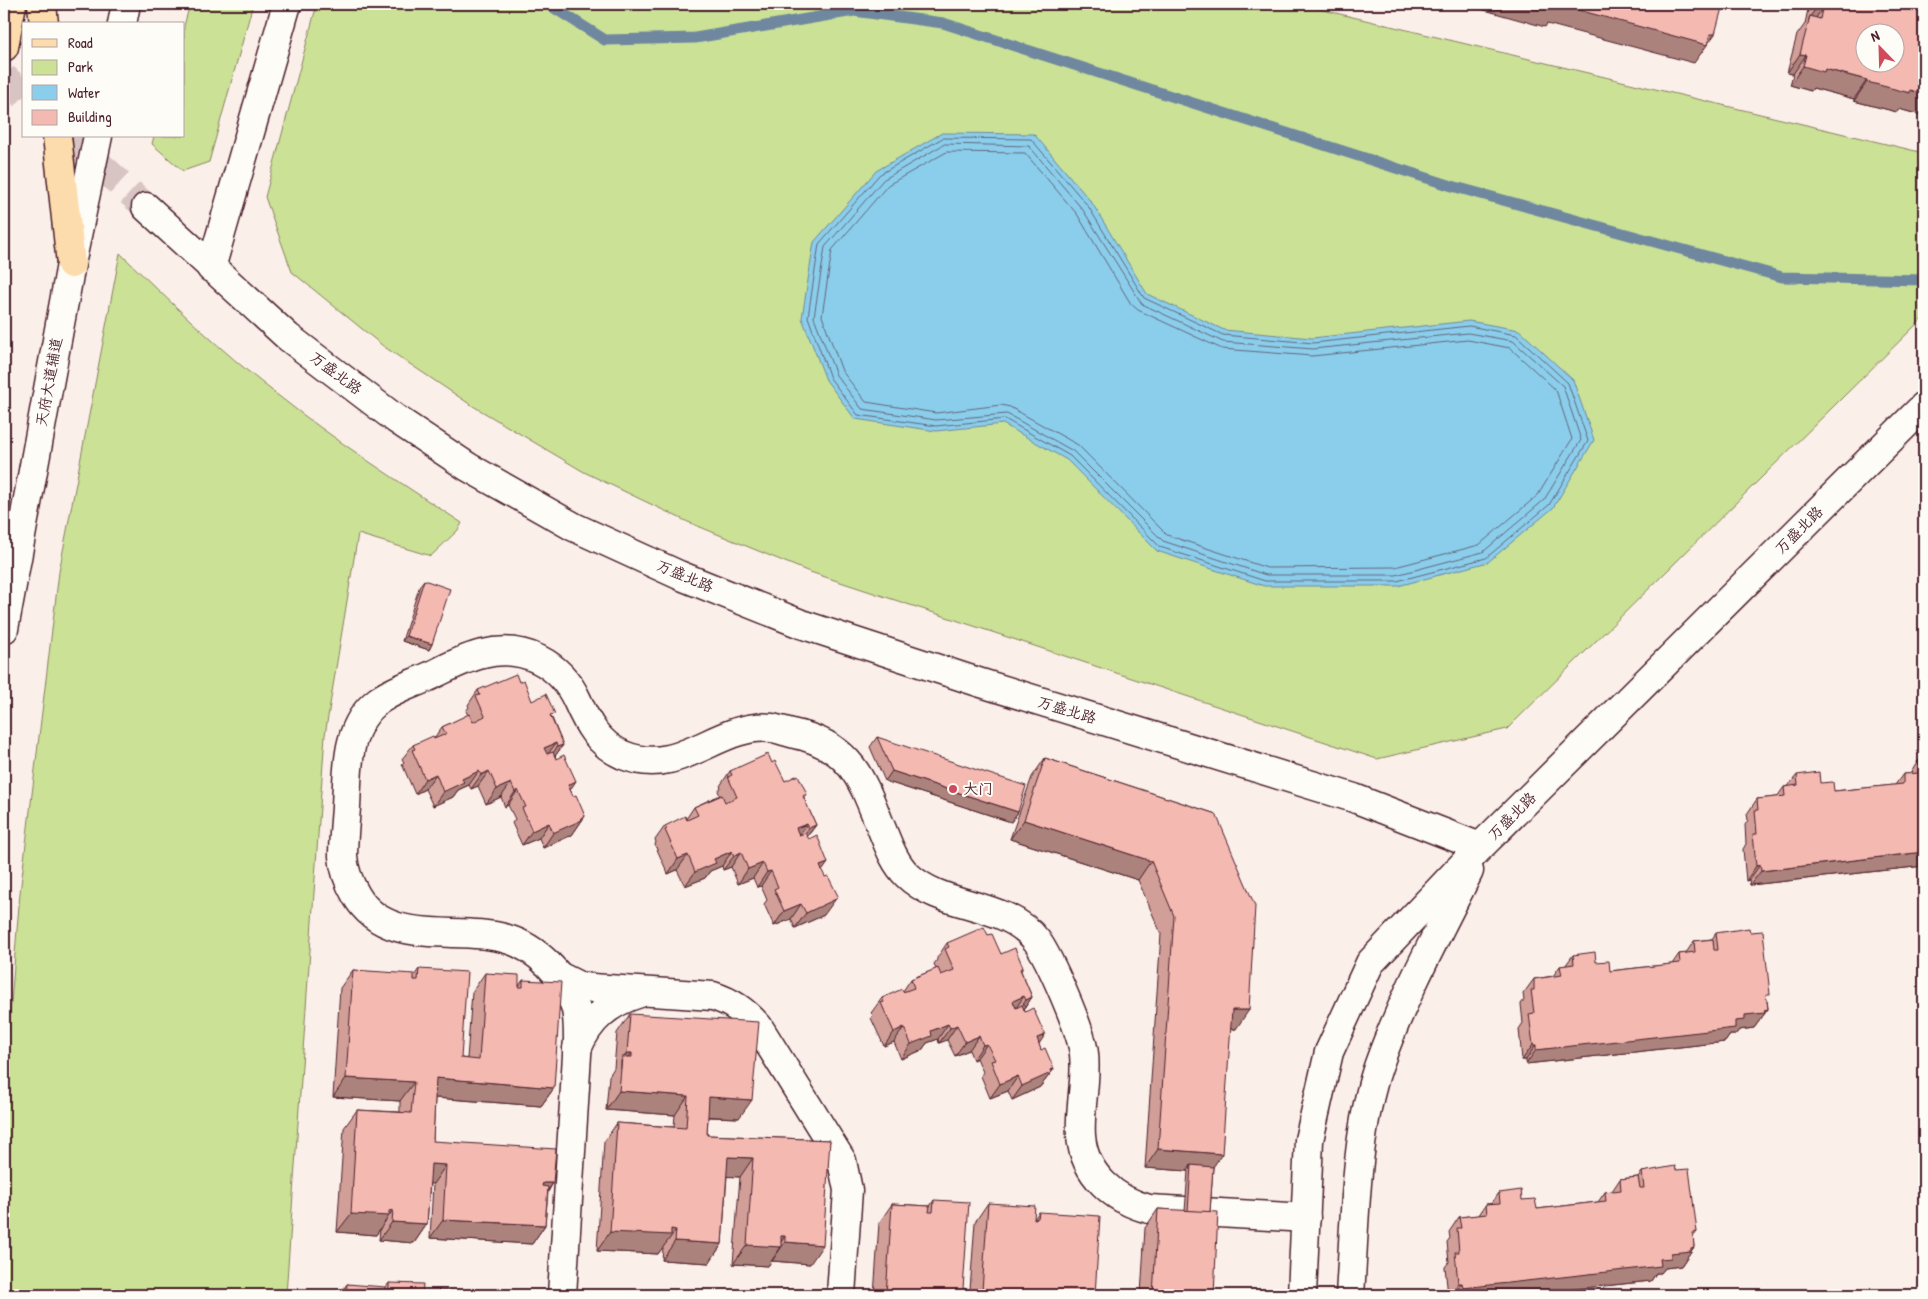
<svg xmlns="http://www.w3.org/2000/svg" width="1928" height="1299" viewBox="0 0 1928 1299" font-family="'Patrick Hand','LXGW WenKai TC',sans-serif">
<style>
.green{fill:#cae196;stroke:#8a8060}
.water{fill:#8aceec;stroke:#70889f}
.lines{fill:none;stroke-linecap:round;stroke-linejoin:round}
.shore{stroke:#646578;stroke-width:1}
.stream{stroke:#70889f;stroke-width:11}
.minor-tunnel{stroke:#d8c5c3;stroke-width:28;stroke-dasharray:28 14;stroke-linecap:butt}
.minor-casing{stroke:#4a1f2b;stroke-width:31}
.major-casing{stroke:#4a1f2b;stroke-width:31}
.minor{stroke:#fdfcf7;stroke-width:28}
.major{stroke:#fcdcac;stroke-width:28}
.wall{fill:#d29f98;stroke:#4a1f2b}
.shaded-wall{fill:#ab827c;stroke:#4a1f2b}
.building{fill:#f4b9b1;stroke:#4a1f2b;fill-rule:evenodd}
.poi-dot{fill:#d1495b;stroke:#fdfcf7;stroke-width:2}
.labels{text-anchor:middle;stroke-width:4;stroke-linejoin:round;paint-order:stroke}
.street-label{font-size:15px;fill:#4a1f2b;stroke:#fdfcf7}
.poi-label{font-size:15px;fill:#4a1f2b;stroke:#fdfcf7;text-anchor:start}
</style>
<rect width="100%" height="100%" fill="#fbefe9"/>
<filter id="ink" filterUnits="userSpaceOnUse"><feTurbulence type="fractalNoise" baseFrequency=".02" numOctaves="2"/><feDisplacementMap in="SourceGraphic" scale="10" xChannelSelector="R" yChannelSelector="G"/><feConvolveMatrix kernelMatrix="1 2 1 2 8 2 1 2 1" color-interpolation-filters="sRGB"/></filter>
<g filter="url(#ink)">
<g class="green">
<polygon points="190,4 253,4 209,162 183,171 152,144 154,136 184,136 184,26"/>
<polygon points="317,4 1298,4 1924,153 1924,317 1507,729 1377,759 807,571 688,522 584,472 468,403 383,346 292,272 265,197"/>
<path d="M 120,253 C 170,302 220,350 275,393 C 334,440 398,481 462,523 L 458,530 L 431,556 L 358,534 L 325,735 L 286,1295 L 4,1295 L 4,1088 L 20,893 L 59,572 Z"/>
</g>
<polygon class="water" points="942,133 1034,134 1092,203 1147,294 1224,330 1312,338 1469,321 1519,330 1573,380 1594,440 1553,508 1488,562 1398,586 1264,586 1157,551 1067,460 1003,424 936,431 855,419 826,380 802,318 814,242 876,171"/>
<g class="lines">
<g class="shore">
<polygon points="943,138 1031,139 1088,206 1144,298 1223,335 1313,343 1469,326 1516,335 1568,383 1588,441 1549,505 1486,558 1397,581 1265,581 1160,547 1070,456 1005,419 936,426 858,415 830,378 808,317 819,244 879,175"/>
<polygon points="945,144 1029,146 1083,210 1142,304 1223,342 1313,349 1468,333 1513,341 1563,386 1581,440 1544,500 1483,552 1396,575 1266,575 1163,541 1073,451 1007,414 936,420 862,409 836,375 814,317 825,247 883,180"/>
<polygon points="947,152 1025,153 1077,214 1131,304 1138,310 1222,349 1312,356 1468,340 1510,348 1556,390 1572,439 1538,495 1479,545 1395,567 1267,568 1167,535 1078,445 1010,407 1001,405 936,413 866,402 842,371 822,316 832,250 888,185"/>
</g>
<polyline class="stream" points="548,4 605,40 695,38 854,11 943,23 1452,186 1782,277 1924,280"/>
<g class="minor-tunnel">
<polyline points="4,77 24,96"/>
<polyline points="68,136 146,207"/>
</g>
<defs>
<g id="minor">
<polyline points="122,24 126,4"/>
<polyline points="146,207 288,337 396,419 468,467 574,527 679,575 801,624 978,682 1354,798 1480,847"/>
<polyline points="211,268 287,4"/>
<polyline points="4,629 71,264 98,136"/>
<path d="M 557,975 L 579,986 L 592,988 L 713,996 C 732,1002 744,1011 758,1026 L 842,1161 L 848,1190 L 841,1295"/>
<path d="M 577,1049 C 589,1019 610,1002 640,993"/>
<path d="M 562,1295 L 578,1039 C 578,1028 578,1016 575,1006 C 566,977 536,947 507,939 C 457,924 387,949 356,895 C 349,883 344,870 343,856 C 343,840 345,823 346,807 C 348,770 345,726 378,701 C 393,690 413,684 430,676 C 447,668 464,658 483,654 C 523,644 560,663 577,700 C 587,723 598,744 623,755 C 681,779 717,722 772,728 C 783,730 793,734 804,736 C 856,751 864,787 883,832 C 889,847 895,863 907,875 C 943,910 1006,900 1037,941 C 1050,959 1082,1032 1084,1054 C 1087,1081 1079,1109 1081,1136 C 1084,1174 1114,1200 1149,1209 L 1306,1218"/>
<polyline points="1302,1295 1309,1140 1329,1052 1370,963 1480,847 1924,406"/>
<path d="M 1350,1295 C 1355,1223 1355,1135 1378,1067 C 1402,999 1437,935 1469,871"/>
</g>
<g id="major">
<polyline points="42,4 44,24"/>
<polyline points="4,47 12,4"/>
<polyline points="57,136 71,264"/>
</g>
</defs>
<use href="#minor" class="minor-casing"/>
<use href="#major" class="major-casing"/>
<use href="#minor" class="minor"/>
<use href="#major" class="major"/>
</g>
<g class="wall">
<polygon points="1812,4 1897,4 1924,11 1924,116 1899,109 1897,112 1854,101 1854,99 1813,88 1811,91 1790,85 1793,74 1787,73 1797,35 1805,24 1808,9"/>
<polygon points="424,580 432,644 429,650 402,641 420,585"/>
<polygon points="519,682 532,701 552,718 563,745 555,756 573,796 585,816 572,835 543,848 539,838 522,845 512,823 515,819 508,805 505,807 501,797 486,804 478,786 471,789 469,785 458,790 453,797 433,806 425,789 415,794 402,764 404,762 402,759 413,745 434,738 442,727 468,715 466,711 469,707 468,705 478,690"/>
<polygon points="877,737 1018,812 1011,822 885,781 870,747"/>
<polygon points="1045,758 1216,814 1236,1029 1230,1029 1213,1167 1210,1212 1214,1295 1141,1295 1145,1228 1158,1209 1185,1211 1188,1171 1145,1168 1161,934 1138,880 1010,839 1032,777"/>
<polygon points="1918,761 1924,761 1924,866 1750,885 1749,880 1746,881 1743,849 1746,844 1745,825 1748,820 1747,814 1757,799 1777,797 1784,787 1788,786 1797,775 1820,783 1834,791 1895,785 1903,774 1910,774"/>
<polygon points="772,763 785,781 807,794 804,799 816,825 807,837 822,871 824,915 795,928 791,919 774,926 764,904 767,900 761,886 757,887 753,878 738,884 731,867 723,870 722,866 710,871 705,878 685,886 677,870 668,874 655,845 656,842 655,840 665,826 686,819 694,807 720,795 718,791 721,787 720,786 730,771"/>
<polygon points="1716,933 1767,999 1768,1009 1754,1028 1739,1030 1735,1035 1730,1035 1725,1042 1526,1064 1526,1060 1522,1060 1519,1029 1523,1023 1521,1004 1524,1000 1523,994 1534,979 1553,976 1560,966 1565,966 1573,955 1596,962 1610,971 1672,964 1679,954 1686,953 1694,941 1712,939"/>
<polygon points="988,935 1001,954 1023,967 1021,971 1032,997 1024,1009 1041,1050 1054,1069 1040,1087 1012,1100 1008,1091 990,1098 981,1076 983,1072 977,1058 973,1060 969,1050 955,1056 947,1040 939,1043 938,1039 927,1043 922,1050 901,1059 894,1042 884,1046 871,1018 873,1015 871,1013 882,998 903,991 911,979 936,969 934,964 937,960 937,958 947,943"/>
<polygon points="419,969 461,1058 467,1059 472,992 485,973 519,986 523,980 554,1088 541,1106 435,1098 433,1141 553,1183 548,1192 545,1225 532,1244 430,1238 433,1184 430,1183 427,1224 414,1243 379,1240 380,1229 376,1235 337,1232 344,1128 357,1110 400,1112 400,1101 333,1097 340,988 353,970 414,976"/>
<polygon points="630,1014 739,1118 708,1117 707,1135 830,1140 810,1264 772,1261 772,1260 768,1266 733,1264 740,1177 727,1176 722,1244 709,1263 662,1260 663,1248 662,1248 658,1254 597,1251 604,1142 617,1123 674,1127 675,1115 606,1110 609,1076 614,1068 617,1033"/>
<polygon points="1676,1170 1697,1232 1693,1237 1694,1247 1681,1266 1665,1268 1661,1273 1656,1273 1651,1281 1518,1295 1448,1295 1445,1267 1449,1262 1447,1242 1450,1238 1449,1232 1459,1217 1479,1215 1486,1204 1491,1204 1499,1193 1522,1200 1537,1209 1598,1202 1605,1192 1612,1191 1620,1179 1638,1177 1642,1172"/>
<polygon points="934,1200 963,1289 970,1290 975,1222 988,1203 1034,1219 1039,1212 1095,1295 874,1295 879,1223 892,1204 930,1206"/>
<polygon points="389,1283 422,1295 339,1295 347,1284 384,1290"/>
</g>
<g class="shaded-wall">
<polygon points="1453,4 1462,4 1460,6"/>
<polygon points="1463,4 1542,4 1560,5 1715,34 1694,63 1547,24 1545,27"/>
<polygon points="1817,7 1822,9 1809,28 1809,18"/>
<polygon points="1800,54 1806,55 1793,74 1787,73"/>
<polygon points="1803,66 1825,69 1867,80 1854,99 1813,88 1811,91 1790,85"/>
<polygon points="1867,82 1910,90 1924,94 1924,116 1899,109 1897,112 1854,101"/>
<polygon points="406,636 432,644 429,650 402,641"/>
<polygon points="556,743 545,758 544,748"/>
<polygon points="563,745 553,759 547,762 557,747"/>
<polygon points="479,771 469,785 458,790 453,797 433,806 443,792 462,779"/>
<polygon points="489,771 478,786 471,789 481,775"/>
<polygon points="892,771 1018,812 1011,822 885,781"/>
<polygon points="436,774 425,789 415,794 425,779"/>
<polygon points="576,781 566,796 568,785"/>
<polygon points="511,783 501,797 486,804 497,789"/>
<polygon points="518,790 508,805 505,807 515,792"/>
<polygon points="585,816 572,835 543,848 553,833"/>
<polygon points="1024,820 1151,861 1138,880 1010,839"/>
<polygon points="549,823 539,838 522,845 532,831"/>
<polygon points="807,824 797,838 796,828"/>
<polygon points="816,825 805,839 799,842 809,828"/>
<polygon points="732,851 722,866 710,871 705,878 685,886 695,872 714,859"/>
<polygon points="741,852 731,867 723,870 734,856"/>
<polygon points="1924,852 1924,866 1750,885 1761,871"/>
<polygon points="688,855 677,870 668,874 678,859"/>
<polygon points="763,863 753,878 738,884 748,869"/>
<polygon points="828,863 818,877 820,866"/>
<polygon points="1760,865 1749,880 1746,881 1756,866"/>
<polygon points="771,871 761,886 757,887 767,872"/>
<polygon points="838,896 824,915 795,928 806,913"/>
<polygon points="801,904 791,919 774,926 784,911"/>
<polygon points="1024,996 1014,1011 1013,1001"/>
<polygon points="1032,997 1022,1012 1016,1015 1026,1000"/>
<polygon points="1768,1009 1754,1028 1739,1030 1735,1035 1730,1035 1725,1042 1526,1064 1536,1050 1735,1021 1745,1015"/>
<polygon points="1232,1010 1249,1010 1236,1029 1219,1028"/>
<polygon points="948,1024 938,1039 927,1043 922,1050 901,1059 911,1044 931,1031"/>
<polygon points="957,1025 947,1040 939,1043 950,1028"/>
<polygon points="904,1027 894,1042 884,1046 894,1032"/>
<polygon points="1045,1035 1035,1050 1037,1038"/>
<polygon points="979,1036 969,1050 955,1056 965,1042"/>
<polygon points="987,1044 977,1058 973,1060 983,1045"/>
<polygon points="1533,1045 1536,1045 1526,1060 1522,1060"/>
<polygon points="627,1053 632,1053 621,1069 621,1061"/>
<polygon points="1054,1069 1040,1087 1012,1100 1022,1086"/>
<polygon points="1018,1076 1008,1091 990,1098 1000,1084"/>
<polygon points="346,1078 414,1082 400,1101 333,1097"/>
<polygon points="436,1078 554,1088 541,1106 423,1097"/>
<polygon points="619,1091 688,1096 675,1115 606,1110"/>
<polygon points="709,1097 752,1100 739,1118 696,1116"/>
<polygon points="1158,1149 1222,1154 1209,1173 1191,1165 1188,1171 1145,1168"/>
<polygon points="728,1157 753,1158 740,1177 715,1176"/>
<polygon points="431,1164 446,1165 433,1184 418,1183"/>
<polygon points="543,1183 553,1183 540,1202"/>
<polygon points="393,1210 376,1235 337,1232 351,1214"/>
<polygon points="443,1220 545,1225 532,1244 430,1238"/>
<polygon points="392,1222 427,1224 414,1243 379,1240"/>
<polygon points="671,1229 676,1230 658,1254 597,1251 610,1232"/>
<polygon points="781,1236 785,1236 778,1247 781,1247 768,1266 733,1264 747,1245"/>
<polygon points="675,1241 722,1244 709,1263 662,1260"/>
<polygon points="785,1242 823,1245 810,1264 772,1261"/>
<polygon points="1694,1247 1681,1266 1665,1268 1661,1273 1656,1273 1651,1281 1518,1295 1458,1295 1463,1288 1660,1259 1671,1253"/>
<polygon points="1458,1283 1462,1283 1454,1295 1450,1295"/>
</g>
<g class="building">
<polygon points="1542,4 1723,4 1715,34 1710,34 1707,45 1560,5 1559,8"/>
<path d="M 1818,4 L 1897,4 L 1924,11 L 1924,94 L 1910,90 L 1910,93 L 1867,82 L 1867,80 L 1825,69 L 1824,72 L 1803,66 L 1806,55 L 1800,54 L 1810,16 L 1820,19 L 1822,9 L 1817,7 ZM 1866,32 L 1896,32 L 1896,62 L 1866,62 Z"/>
<polygon points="424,580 450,589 432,644 406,636"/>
<polygon points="516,674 519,682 524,680 532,701 546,694 555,714 550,715 563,745 557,747 556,743 544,748 547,754 553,752 556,759 564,755 576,781 568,785 573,796 576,795 585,816 581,818 582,820 553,833 549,823 532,831 522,808 526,807 518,790 515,792 511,783 497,789 489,771 481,775 479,771 462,779 464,782 443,792 436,774 425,779 412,750 415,749 413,745 433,736 434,739 446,734 442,727 469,714 473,722 485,716 476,696 480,695 478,690"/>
<polygon points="877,737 1026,786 1018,812 892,771"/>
<polygon points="768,754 772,763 775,761 785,781 798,775 807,794 803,796 816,825 809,828 807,824 796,828 799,835 805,833 809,839 817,835 828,863 820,866 825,877 828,876 838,896 834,900 806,913 801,904 784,911 774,889 778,887 771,871 767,872 763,863 748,869 741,852 734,856 732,851 714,859 716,863 695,872 688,855 678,859 665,830 667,829 665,826 685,816 687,820 698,815 694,807 722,795 725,802 737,797 728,777 732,775 730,771"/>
<polygon points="1045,758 1216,814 1255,906 1249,1010 1232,1010 1222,1154 1158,1149 1174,916 1151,861 1024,820"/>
<polygon points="1918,761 1924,761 1924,852 1761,871 1760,865 1756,866 1753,834 1757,834 1755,810 1758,810 1757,799 1785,796 1784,787 1798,785 1797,775 1819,772 1820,783 1833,782 1834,791 1903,784 1903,774 1919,773"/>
<polygon points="984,927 988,935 992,934 1001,954 1015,948 1023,967 1020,969 1032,997 1026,1000 1024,996 1013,1001 1016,1008 1022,1005 1025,1012 1033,1008 1045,1035 1037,1038 1041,1050 1045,1048 1054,1069 1050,1070 1051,1073 1022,1086 1018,1076 1000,1084 991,1061 995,1060 987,1044 983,1045 979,1036 965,1042 957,1025 950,1028 948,1024 931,1031 932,1036 911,1044 904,1027 894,1032 881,1003 884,1002 882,998 902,989 903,992 914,988 911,979 938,968 941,975 954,970 945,949 949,947 947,943"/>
<polygon points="1749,928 1750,932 1763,931 1770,994 1766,994 1768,1009 1764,1010 1765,1013 1745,1015 1745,1020 1735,1021 1735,1028 1536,1050 1536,1045 1533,1045 1529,1014 1534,1013 1531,990 1534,990 1534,979 1562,975 1560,966 1574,964 1573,955 1595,952 1596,962 1609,961 1610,971 1680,963 1679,954 1695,952 1694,941 1713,939 1714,950 1718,950 1716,933"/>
<polygon points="419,969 467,972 461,1058 479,1060 485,973 519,975 519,987 523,987 523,980 561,982 554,1088 436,1078 433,1141 556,1149 553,1183 543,1183 542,1186 548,1187 545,1225 443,1220 446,1165 431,1164 427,1224 392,1222 393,1210 389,1211 389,1216 351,1214 357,1110 411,1113 414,1082 346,1078 353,970 414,974 414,980 418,980"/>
<polygon points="630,1014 759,1022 752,1100 709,1097 707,1135 830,1140 823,1245 785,1242 785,1236 781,1236 781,1247 747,1245 753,1158 728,1157 722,1244 675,1241 676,1230 671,1229 671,1235 610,1232 617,1123 686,1128 688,1096 619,1091 622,1057 632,1057 632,1053 627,1053"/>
<polygon points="1191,1165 1213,1167 1210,1212 1188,1211"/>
<polygon points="1675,1166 1676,1170 1689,1169 1697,1232 1693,1233 1694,1247 1691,1248 1691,1251 1671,1253 1671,1258 1660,1259 1661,1266 1463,1288 1462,1283 1458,1283 1455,1252 1459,1252 1457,1228 1461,1228 1459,1217 1487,1214 1486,1204 1500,1203 1499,1193 1521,1190 1522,1200 1535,1199 1537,1209 1606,1201 1605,1192 1621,1190 1620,1179 1638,1177 1640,1188 1644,1188 1642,1172"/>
<polygon points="934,1200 969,1202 963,1289 982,1291 988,1203 1035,1206 1034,1219 1038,1218 1039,1212 1100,1216 1095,1295 886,1295 892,1204 930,1206 929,1212 933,1212"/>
<polygon points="1158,1209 1218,1212 1214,1295 1153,1295"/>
<polygon points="389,1283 423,1284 422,1295 346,1295 347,1284 385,1287 384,1293 389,1293"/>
<polygon points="438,1290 521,1295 438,1295"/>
</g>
</g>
<circle class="poi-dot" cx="953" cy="789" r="5"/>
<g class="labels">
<g class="street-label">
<text transform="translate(336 373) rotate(37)" y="5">万盛北路</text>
<text transform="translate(49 382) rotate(-80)" y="5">天府大道辅道</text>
<text transform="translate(1799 530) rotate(-45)" y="5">万盛北路</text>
<text transform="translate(685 576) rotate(23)" y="5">万盛北路</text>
<text transform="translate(1067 710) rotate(17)" y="5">万盛北路</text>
<text transform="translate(1512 816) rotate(-45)" y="5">万盛北路</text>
</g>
<g class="poi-label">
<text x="963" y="794">大门</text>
</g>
</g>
<rect width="1928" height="1299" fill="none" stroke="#fdfcf7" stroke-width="20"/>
<rect x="10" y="10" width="1908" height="1279" fill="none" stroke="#4a1f2b" stroke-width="2" filter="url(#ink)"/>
<rect x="22" y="22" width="162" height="115" fill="#fdfcf7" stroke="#b5a4a5"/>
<rect x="32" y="39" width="25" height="8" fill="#fcdcac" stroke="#b5a4a5"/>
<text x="68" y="48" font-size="15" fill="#4a1f2b">Road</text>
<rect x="32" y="60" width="25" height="15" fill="#cae196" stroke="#b5a4a5"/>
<text x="68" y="72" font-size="15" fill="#4a1f2b">Park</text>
<rect x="32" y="85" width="25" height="15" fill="#8aceec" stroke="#b5a4a5"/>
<text x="68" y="98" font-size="15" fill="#4a1f2b">Water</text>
<rect x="32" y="110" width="25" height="15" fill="#f4b9b1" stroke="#b5a4a5"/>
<text x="68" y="122" font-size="15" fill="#4a1f2b">Building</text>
<g transform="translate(1880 48) rotate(337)"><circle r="24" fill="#fdfcf7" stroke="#b5a4a5"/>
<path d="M0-4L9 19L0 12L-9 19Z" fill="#d1495b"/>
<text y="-8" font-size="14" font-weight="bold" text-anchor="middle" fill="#4a1f2b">N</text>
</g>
</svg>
